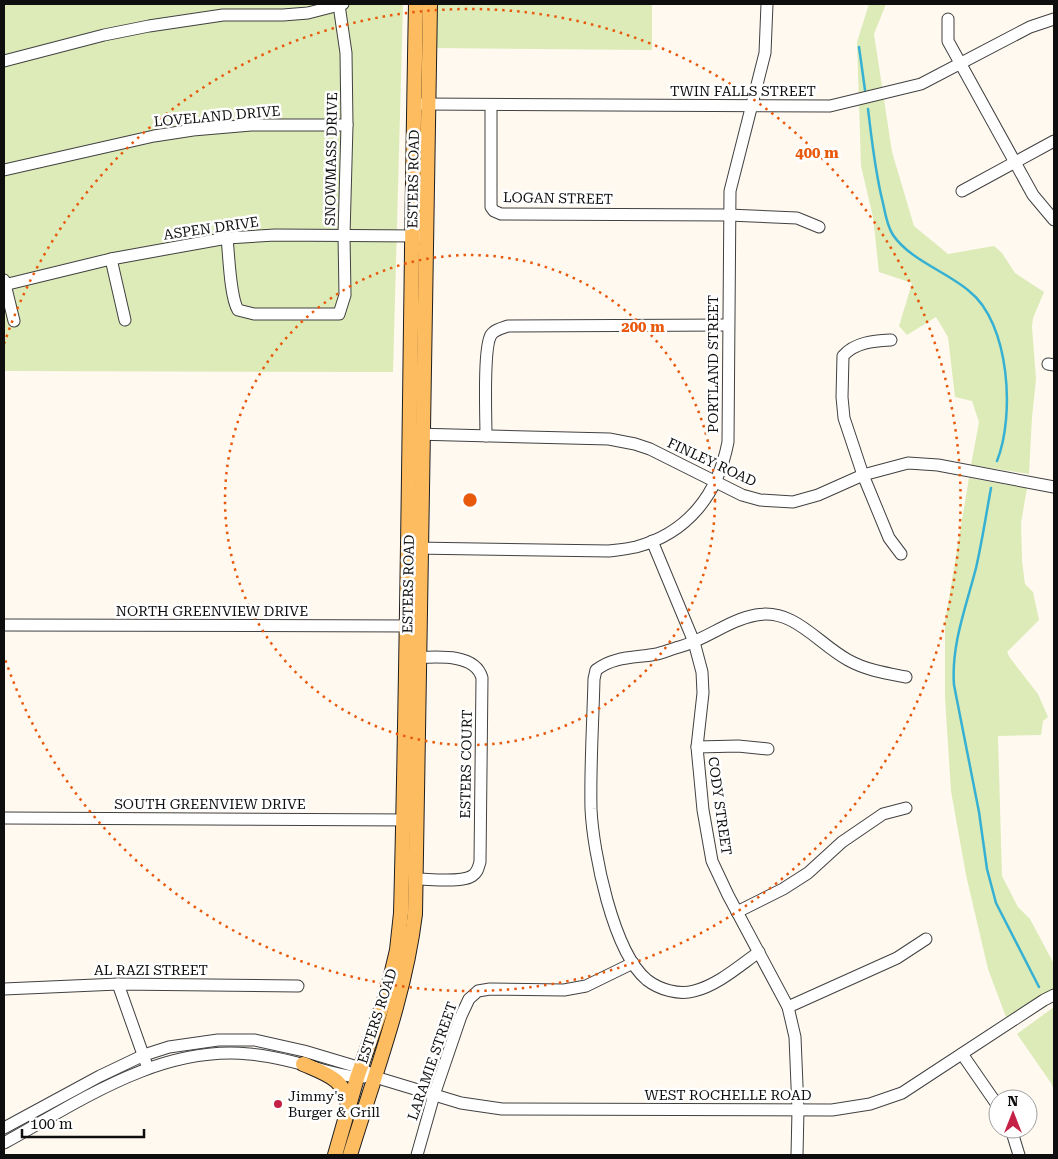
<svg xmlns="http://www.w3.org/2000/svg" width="1058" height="1159" viewBox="0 0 1058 1159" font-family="'Roboto Serif',serif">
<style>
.green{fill:#dcebb7}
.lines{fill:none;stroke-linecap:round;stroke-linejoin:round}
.stream{stroke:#36b0d3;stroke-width:2.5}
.minor-casing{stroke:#414141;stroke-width:13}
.major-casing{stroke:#1f1f1f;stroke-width:16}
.minor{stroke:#fff;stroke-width:11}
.major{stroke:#febc61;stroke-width:14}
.ring{fill:none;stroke:#e8590c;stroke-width:2.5;stroke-dasharray:2.5 5}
.poi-dot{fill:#c52045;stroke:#fff;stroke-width:2}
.labels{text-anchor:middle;stroke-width:5;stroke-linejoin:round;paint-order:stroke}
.street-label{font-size:14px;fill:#0e0e0e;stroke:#fff}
.poi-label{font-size:14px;fill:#0e0e0e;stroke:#fff;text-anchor:start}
.centre{fill:#e8590c;stroke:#fff;stroke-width:2.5}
.ring-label{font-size:15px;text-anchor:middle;font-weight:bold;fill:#e8590c;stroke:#fff;stroke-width:5;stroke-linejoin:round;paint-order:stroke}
</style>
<rect width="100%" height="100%" fill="#fff9f0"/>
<g class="green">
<polygon points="4,4 403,4 393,372 4,371"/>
<polygon points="435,4 652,4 652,50 435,48"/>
<polygon points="869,4 886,4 874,34 892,152 914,226 948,254 994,246 1002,253 1015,273 1044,292 1033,318 1032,327 1036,379 1032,417 1029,474 971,465 979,422 972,401 955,397 948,337 936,317 907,335 899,326 912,283 879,272 873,217 861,166 857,42"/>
<polygon points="969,478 1027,488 1021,523 1022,561 1025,584 1033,592 1039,620 1007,652 1010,658 1038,694 1048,717 1043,721 1041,735 998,736 1002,876 1018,907 1030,919 1054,964 1054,988 1006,1017 988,969 966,875 951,791 945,698 945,622"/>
<polygon points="1054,1007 1054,1090 1051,1083 1017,1034"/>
</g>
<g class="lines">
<g class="stream">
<polyline points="859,47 865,90"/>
<path d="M 868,109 C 872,141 875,172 883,203 C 885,213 887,226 893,235 C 910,260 947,272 969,291 C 1010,323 1015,416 997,461"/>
<path d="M 991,488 C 986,515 982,542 976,568 C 966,607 951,645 954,685 L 979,812 L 987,869 L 996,903 L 1039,987"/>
</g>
<defs>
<g id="minor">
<polyline points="948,19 948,41 1033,195 1054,220"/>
<polyline points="4,61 104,35 149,26 223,15 283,15 308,13 343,4"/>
<polyline points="421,104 830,106 921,84 1030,27 1054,19"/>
<polyline points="491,105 491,207 494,211 501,214 728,215 797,218 819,227"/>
<polyline points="4,170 154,136 193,130 251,125 347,125"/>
<polyline points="962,191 1054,141"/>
<path d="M 227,238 C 229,256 230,297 238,310 L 254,314 L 339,314 L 345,295 L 344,235 L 347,125 L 346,53 L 339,5"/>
<polyline points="111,259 125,320"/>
<polyline points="4,280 14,321"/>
<polyline points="4,285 111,259 227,238 275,235 419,236"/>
<path d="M 891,340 C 874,341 855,342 843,356 L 842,397 L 844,418 L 863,475 L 889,538 L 901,554"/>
<polyline points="1048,364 1054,365"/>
<polyline points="415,434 609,439 635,444 650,449 742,495 760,500 793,502 818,495 863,475 908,463 938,465 1054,487"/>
<path d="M 486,436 C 486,417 483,348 491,335 C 494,330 502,328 508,326 L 728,325"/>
<polyline points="652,541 694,642 702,672 703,693 697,747 703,810 712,861 728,895 788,1007 795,1037 798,1110 797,1155"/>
<path d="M 414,548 L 609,551 C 617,550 627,549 636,547 C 688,533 718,494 728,442 L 730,191 L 765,53 L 767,4"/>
<polyline points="4,625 415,626"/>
<path d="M 411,658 C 434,657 475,652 482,678 L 480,862 C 478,868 478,872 472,876 C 461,883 430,879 416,879"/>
<polyline points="697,747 738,746 768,749"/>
<polyline points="4,818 412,820"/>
<polyline points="737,912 783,889 808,873 842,842 883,814 906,808"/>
<path d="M 759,952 C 739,966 718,985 694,991 C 679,995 660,990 647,980 C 613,952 593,852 591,809 C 590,766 593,722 594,679 L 596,670 C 614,656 635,658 657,654 C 664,652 672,649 679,647 C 706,640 728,620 756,615 C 794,608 817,643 848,660 C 866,670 885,673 906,677"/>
<polyline points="118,984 146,1063"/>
<polyline points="4,989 118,984 298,986"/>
<polyline points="788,1007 897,958 926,939"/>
<polyline points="962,1054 998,1106"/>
<polyline points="4,1128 100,1076 144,1055 169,1047 218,1040 255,1040 304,1051 361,1068 375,1077 461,1103 502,1109 832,1110 870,1104 902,1093 1044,1000 1054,995"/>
<polyline points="1011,1129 1019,1155"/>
<path d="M 4,1143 C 79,1102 159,1045 249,1054 C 274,1056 299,1063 323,1070 C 336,1073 350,1078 364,1077"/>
<polyline points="417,1155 434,1095 461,1016 469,999 478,991 490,989 564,990 586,986 633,963"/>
</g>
<g id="major">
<path d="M 303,1064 C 326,1074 346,1079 348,1107"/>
<path d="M 335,1155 L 357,1078 L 387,992 L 397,950 L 401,913 C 409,610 410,307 416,4"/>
<path d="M 350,1155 C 374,1076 405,997 415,914 L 430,4"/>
</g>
</defs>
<use href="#minor" class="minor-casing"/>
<use href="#major" class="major-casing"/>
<use href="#minor" class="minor"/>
<use href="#major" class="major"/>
</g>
<g class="ring">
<circle cx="470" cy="500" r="245"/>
<path d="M4 344A491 491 0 1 1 4 656"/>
</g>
<circle class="poi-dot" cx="278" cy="1104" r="5"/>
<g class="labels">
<g class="street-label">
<text x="743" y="96">TWIN FALLS STREET</text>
<text transform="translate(217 116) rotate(-5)" y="5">LOVELAND DRIVE</text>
<text transform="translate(331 159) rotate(-89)" y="5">SNOWMASS DRIVE</text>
<text transform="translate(413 179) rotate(-89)" y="5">ESTERS ROAD</text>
<text transform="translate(558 198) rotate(1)" y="5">LOGAN STREET</text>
<text transform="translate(211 228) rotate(-8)" y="5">ASPEN DRIVE</text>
<text transform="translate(713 364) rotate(-90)" y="5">PORTLAND STREET</text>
<text transform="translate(712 462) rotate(25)" y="5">FINLEY ROAD</text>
<text transform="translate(408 584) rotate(-89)" y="5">ESTERS ROAD</text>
<text x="212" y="616">NORTH GREENVIEW DRIVE</text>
<text transform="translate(466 764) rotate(-89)" y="5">ESTERS COURT</text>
<text x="210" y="809">SOUTH GREENVIEW DRIVE</text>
<text transform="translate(720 806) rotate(82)" y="5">CODY STREET</text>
<text x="151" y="975">AL RAZI STREET</text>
<text transform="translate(377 1016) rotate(-72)" y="5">ESTERS ROAD</text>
<text transform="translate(432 1061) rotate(-71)" y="5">LARAMIE STREET</text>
<text x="728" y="1100">WEST ROCHELLE ROAD</text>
</g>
<g class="poi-label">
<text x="288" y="1101">Jimmy's<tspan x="288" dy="16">Burger &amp; Grill</tspan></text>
</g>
</g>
<circle cx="470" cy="500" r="8" class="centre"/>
<g class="ring-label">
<text x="817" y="158">400 m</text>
<text x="643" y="332">200 m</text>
</g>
<rect width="1058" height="1159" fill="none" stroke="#0e0e0e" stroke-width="10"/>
<g transform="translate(1013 1114)"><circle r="24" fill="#ffffff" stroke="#9f9f9f"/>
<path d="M0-4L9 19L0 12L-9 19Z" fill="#c52045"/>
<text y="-8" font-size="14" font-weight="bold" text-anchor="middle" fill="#0e0e0e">N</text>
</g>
<path d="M22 1129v8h122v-8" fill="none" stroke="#0e0e0e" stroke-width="2.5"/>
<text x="30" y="1129" font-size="15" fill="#0e0e0e" stroke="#ffffff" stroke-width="4" paint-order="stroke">100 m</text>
</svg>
